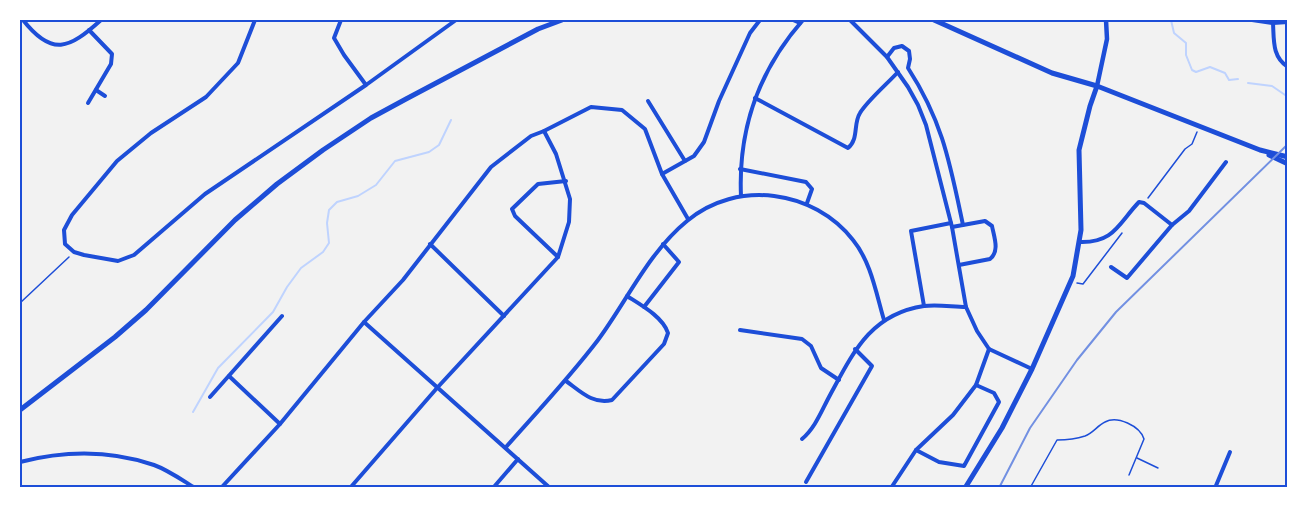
<svg xmlns="http://www.w3.org/2000/svg" width="1307" height="507" viewBox="0 0 1307 507" font-family="'Archivo Narrow',sans-serif">
<style>
.lines{fill:none;stroke-linecap:round;stroke-linejoin:round}
.stream{stroke:#bfd3fe;stroke-width:2}
.path{stroke:#1d4ed8;stroke-width:1.5}
.service{stroke:#1d4ed8;stroke-width:1.5}
.minor{stroke:#1d4ed8;stroke-width:4}
.tertiary{stroke:#1d4ed8;stroke-width:4.5}
.secondary{stroke:#1d4ed8;stroke-width:5}
.primary{stroke:#1d4ed8;stroke-width:5}
.rail{stroke:#7290e2;stroke-width:2}
.neatline{fill:none;stroke:#1d4ed8;stroke-width:2}
</style>
<rect width="100%" height="100%" fill="#f2f2f2"/>
<g class="lines">
<g class="stream">
<polyline points="1171,20 1174,33 1186,43 1186,55 1192,70 1196,72 1210,67 1225,73 1229,80 1238,79"/>
<polyline points="1248,83 1272,86 1288,97"/>
<polyline points="193,412 218,368 273,312 287,287 301,268 323,252 329,243 327,223 329,210 337,202 358,196 376,185 395,161 429,152 439,145 451,120"/>
</g>
<g class="path">
<polyline points="1148,198 1185,149 1192,144 1197,132"/>
<polyline points="1077,283 1083,284 1122,233"/>
<polyline points="20,303 69,257"/>
</g>
<g class="service">
<polyline points="1137,458 1158,468"/>
<path d="M 1030,488 L 1057,440 C 1067,440 1076,439 1085,436 C 1093,433 1097,426 1105,422 C 1117,415 1140,426 1144,439 L 1129,475"/>
</g>
<g class="minor">
<path d="M 23,20 C 52,57 69,49 101,20"/>
<polyline points="255,20 238,63 206,97 151,133 117,161 72,215 64,230 65,244 74,252 84,255 118,261 134,255 205,194 366,85 456,20"/>
<polyline points="341,20 334,38 344,55 366,85"/>
<polyline points="793,20 800,23"/>
<polyline points="850,20 887,57 908,87 918,105 926,125 952,227 966,307 977,331 989,349 1032,369"/>
<polyline points="1252,20 1273,23 1288,22"/>
<path d="M 1273,23 C 1274,40 1272,57 1288,67"/>
<path d="M 887,57 L 894,48 L 902,46 L 909,51 L 910,59 L 908,68 C 943,122 950,164 963,225"/>
<polyline points="96,90 105,96"/>
<path d="M 755,98 L 848,148 C 859,139 853,124 860,113 C 867,101 888,83 898,72"/>
<polyline points="648,101 685,161"/>
<polyline points="88,103 111,64 112,54 89,30"/>
<polyline points="740,169 806,182 812,189 807,203"/>
<polyline points="662,174 694,156 704,142 719,101 750,33 760,20"/>
<path d="M 741,196 C 738,129 759,70 803,20"/>
<path d="M 952,227 L 985,221 L 992,226 C 994,237 1000,251 990,259 L 959,265"/>
<path d="M 1080,242 C 1114,243 1118,224 1139,202 L 1144,203 L 1172,225"/>
<polyline points="430,244 504,316"/>
<polyline points="558,257 515,216 512,209 538,184 566,181"/>
<polyline points="1111,267 1127,278 1172,225 1189,211 1226,162"/>
<polyline points="924,306 911,231 951,223"/>
<polyline points="644,307 679,262 663,244"/>
<polyline points="364,322 550,488"/>
<polyline points="740,330 802,339 811,346 821,368 839,380"/>
<polyline points="229,376 280,424"/>
<path d="M 566,381 C 580,391 593,405 612,400 L 664,344 L 668,333 C 663,317 641,305 627,296"/>
<polyline points="210,397 282,316"/>
<path d="M 802,439 C 815,428 821,412 829,397 C 853,353 870,314 924,306 C 938,304 953,307 966,307"/>
<path d="M 506,447 C 537,412 569,378 598,340 C 627,301 648,253 687,221 C 737,179 814,190 853,240 C 871,262 876,293 884,320"/>
<polyline points="916,450 939,462 964,466 999,402 994,393 976,385"/>
<path d="M 20,462 C 63,451 110,450 154,465 C 168,470 182,480 195,488"/>
<polyline points="806,482 872,366 855,349"/>
<polyline points="221,488 280,424 364,322 403,280 491,167 531,136 544,131 591,107 622,110 645,129 662,174 688,219"/>
<polyline points="350,488 437,388 558,257 569,222 570,199 556,154 544,131"/>
<polyline points="493,488 518,459"/>
<polyline points="891,488 916,450 953,415 976,385 989,349"/>
<polyline points="1215,488 1230,452"/>
</g>
<polyline class="tertiary" points="1097,86 1107,39 1106,20"/>
<polyline class="secondary" points="965,488 1002,428 1032,369 1073,276 1081,230 1079,150 1090,106 1097,86"/>
<g class="primary">
<polyline points="934,20 1052,73 1097,86 1260,150 1288,157"/>
<polyline points="1269,155 1288,164"/>
<polyline points="20,410 115,337 146,310 235,220 277,184 323,150 371,118 406,99 538,29 562,20"/>
</g>
<polyline class="rail" points="999,488 1030,428 1077,360 1116,312 1288,144"/>
</g>
<rect width="1307" height="507" fill="none" stroke="#ffffff" stroke-width="42"/>
<rect x="21" y="21" width="1265" height="465" class="neatline"/>
</svg>
